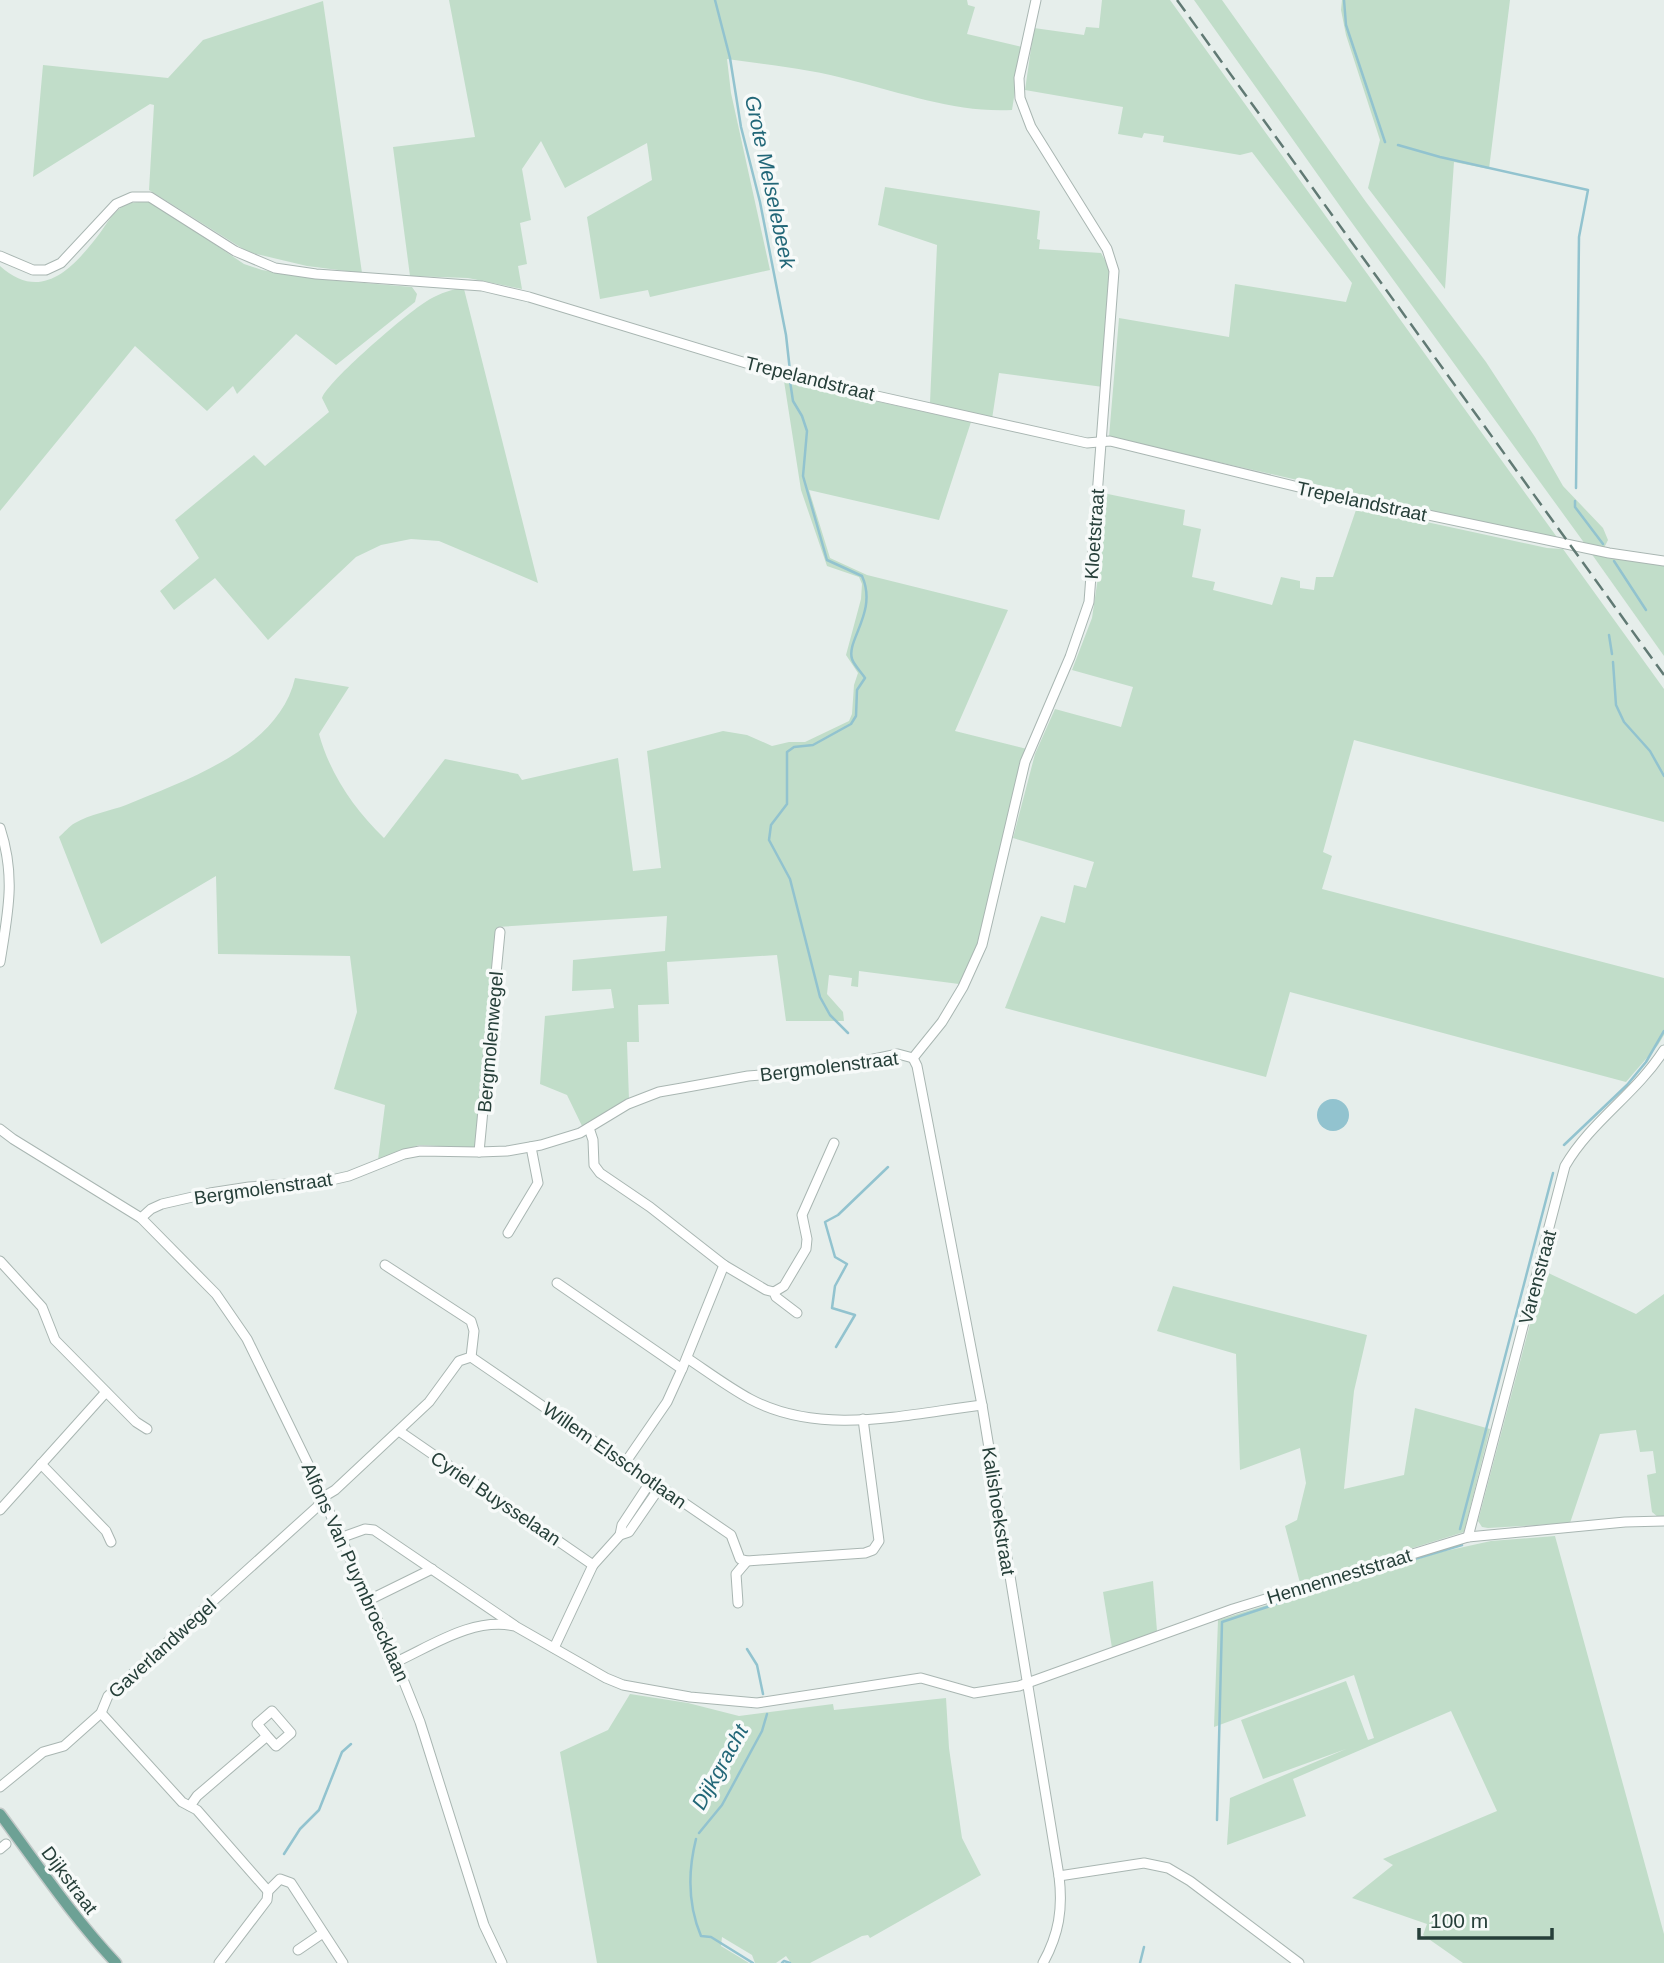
<svg xmlns="http://www.w3.org/2000/svg" width="1664" height="1963" viewBox="0 0 1664 1963" font-family="Arial,sans-serif">
<style>
.green{fill:#c1ddc9}
.water{fill:#92c3cf}
.lines{fill:none;stroke-linecap:round;stroke-linejoin:round}
.stream{stroke:#92c3cf;stroke-width:2.5}
.minor-casing{stroke:#a9b6b2;stroke-width:11}
.major-casing{stroke:#c2c9c8;stroke-width:13}
.minor{stroke:#fff;stroke-width:9}
.major{stroke:#6da195;stroke-width:10}
.rail{stroke:#617a74;stroke-width:2.5;stroke-dasharray:14 7;stroke-linecap:butt}
.labels{text-anchor:middle;stroke-width:7;stroke-linejoin:round;paint-order:stroke}
.street-label{font-size:19px;fill:#263f39;stroke:#f7faf9}
.water-label{font-size:21px;font-style:italic;fill:#226778;stroke:#f7faf9}
</style>
<rect width="100%" height="100%" fill="#e6eeeb"/>
<g class="green">
<path d="M 449,0 L 967,0 L 968,5 L 975,7 L 967,34 L 1022,47 L 1012,110 C 959,113 905,94 854,81 C 813,69 770,65 727,59 L 731,93 L 770,270 L 650,297 L 648,290 L 600,299 L 587,217 L 652,180 L 647,143 L 565,188 L 541,141 L 522,169 L 531,220 L 520,223 L 527,264 L 518,266 L 522,289 L 468,278 L 410,276 L 393,147 L 475,137 Z"/>
<polygon points="1102,0 1170,0 1559,540 1109,437 1119,318 1229,337 1235,284 1346,302 1352,283 1252,152 1240,155 1163,142 1164,136 1144,133 1142,138 1118,134 1123,107 1025,90 1034,28 1084,35 1086,27 1099,28"/>
<polygon points="1194,0 1222,0 1366,202 1486,362 1535,437 1563,486 1603,528 1608,540 1604,548 1585,544 1347,216"/>
<polygon points="1342,0 1510,0 1489,169 1454,162 1445,289 1368,188 1380,140 1346,35 1341,10"/>
<polygon points="323,1 362,273 307,266 248,252 149,190 154,105 150,104 33,177 43,65 168,78 203,40"/>
<polygon points="885,187 1040,211 1037,239 1040,240 1039,249 1101,253 1109,267 1111,285 1103,387 999,373 992,419 930,403 937,245 878,225"/>
<path d="M 147,201 L 158,206 L 244,264 L 262,270 L 329,280 L 412,287 L 417,294 L 415,302 L 336,365 L 296,334 L 237,394 L 233,386 L 207,411 L 135,346 L 0,511 L 0,266 C 42,304 74,267 100,233 C 107,223 114,211 125,205 C 131,202 140,202 147,201 Z"/>
<path d="M 456,289 L 464,289 L 538,583 L 439,541 L 411,539 L 381,545 L 356,557 L 268,640 L 215,578 L 174,610 L 160,591 L 199,558 L 175,520 L 254,455 L 265,466 L 329,412 L 322,398 C 329,380 403,317 421,305 C 432,297 443,292 456,289 Z"/>
<path d="M 784,381 L 971,422 L 939,520 L 809,490 L 830,558 L 867,575 L 1008,610 L 955,731 L 1027,749 L 1020,766 L 976,949 L 959,984 L 859,971 L 858,987 L 851,986 L 852,978 L 829,975 L 827,994 L 843,1012 L 844,1021 L 786,1021 L 777,955 L 667,962 L 669,1004 L 638,1005 L 639,1042 L 627,1042 L 629,1100 L 583,1128 L 567,1095 L 540,1084 L 545,1016 L 614,1008 L 611,989 L 572,991 L 573,960 L 665,951 L 667,916 L 497,927 L 478,1148 L 419,1145 L 378,1160 L 385,1105 L 334,1089 L 357,1012 L 350,956 L 218,954 L 216,876 L 101,944 L 59,837 C 64,833 69,826 75,823 C 90,814 110,811 126,805 C 186,780 279,749 295,678 L 349,687 L 319,734 C 330,774 354,809 384,838 L 445,759 L 518,774 L 522,780 L 618,758 L 633,871 L 661,868 L 647,751 L 723,731 L 747,735 L 772,746 L 789,742 L 805,742 L 849,721 L 852,714 L 854,685 L 858,673 L 846,655 L 861,599 L 862,584 L 859,577 L 827,566 L 801,490 Z"/>
<polygon points="1103,493 1185,510 1183,525 1201,529 1192,577 1215,582 1213,590 1272,605 1281,577 1300,581 1300,588 1314,590 1316,577 1333,577 1357,507 1547,548 1563,549 1664,689 1664,822 1354,740 1323,852 1332,856 1322,889 1664,978 1664,1035 1658,1045 1626,1082 1290,992 1266,1077 1005,1008 1041,916 1065,923 1074,885 1086,888 1094,862 1013,838 1035,754 1055,709 1121,727 1133,687 1072,670 1092,618 1101,557"/>
<polygon points="1591,553 1664,565 1664,656"/>
<polygon points="1544,1271 1636,1314 1664,1294 1664,1516 1658,1517 1652,1512 1647,1475 1656,1473 1653,1451 1640,1452 1636,1430 1600,1434 1570,1523 1488,1528 1482,1527 1478,1521"/>
<polygon points="1173,1286 1367,1335 1354,1391 1344,1489 1404,1475 1415,1408 1490,1429 1464,1532 1300,1583 1285,1526 1297,1520 1306,1483 1300,1448 1240,1470 1236,1354 1157,1331"/>
<polygon points="1555,1536 1664,1934 1664,1963 1463,1963 1423,1935 1427,1924 1352,1898 1393,1865 1383,1859 1497,1811 1451,1711 1293,1779 1306,1816 1227,1845 1230,1798 1346,1749 1263,1779 1241,1720 1346,1681 1368,1740 1374,1738 1354,1675 1214,1727 1218,1620 1441,1552 1491,1541"/>
<polygon points="1153,1581 1157,1631 1112,1648 1103,1592"/>
<polygon points="630,1694 688,1703 739,1716 833,1704 834,1710 946,1698 949,1748 962,1838 981,1875 870,1938 868,1935 862,1936 810,1963 791,1963 786,1956 776,1963 755,1963 752,1955 722,1937 721,1946 749,1963 597,1963 560,1752 608,1730"/>
</g>
<circle class="water" cx="1333" cy="1115" r="16"/>
<g class="lines">
<g class="stream">
<polyline points="715,0 730,58 741,127 760,202 786,335 790,371"/>
<polyline points="1344,0 1346,25 1385,142"/>
<polyline points="1398,145 1440,157 1588,190 1579,237 1576,488"/>
<path d="M 790,381 L 793,401 L 802,416 L 807,431 L 803,476 L 827,560 L 862,576 C 878,612 846,640 852,659 C 854,665 861,672 865,678 L 857,690 L 856,716 L 851,724 L 813,745 L 794,747 L 787,752 L 787,804 L 771,825 L 769,840 L 790,879 L 820,997 L 830,1015 L 848,1033"/>
<polyline points="1575,501 1575,507 1603,544"/>
<polyline points="1614,561 1646,610"/>
<polyline points="1609,635 1612,654"/>
<polyline points="1613,662 1616,705 1624,722 1650,751 1664,776"/>
<polyline points="1564,1145 1627,1085 1646,1062 1664,1031"/>
<polyline points="836,1347 855,1315 832,1308 835,1286 847,1264 835,1257 825,1222 838,1215 888,1167"/>
<polyline points="1460,1529 1553,1173"/>
<polyline points="747,1649 757,1665 763,1694"/>
<polyline points="1217,1820 1222,1622 1381,1569 1462,1545"/>
<polyline points="699,1833 722,1805 762,1731 767,1714"/>
<path d="M 696,1839 C 688,1871 688,1905 701,1936 L 711,1937 L 753,1963"/>
<polyline points="284,1854 300,1829 319,1810 342,1752 351,1744"/>
<polyline points="782,1963 784,1961 790,1963"/>
<polyline points="1140,1963 1144,1947"/>
</g>
<defs>
<g id="minor">
<polyline points="0,256 33,270 46,270 61,263 116,204 132,197 150,197 235,251 275,268 316,274 482,286 529,297 792,377 1087,443 1110,441 1319,492 1609,553 1664,561"/>
<path d="M 0,828 C 16,877 8,912 0,962"/>
<polyline points="913,1058 942,1022 963,987 982,945 1025,762 1070,657 1089,602 1114,271 1107,249 1031,127 1020,98 1019,78 1036,0"/>
<path d="M 913,1058 L 917,1066 L 982,1405 L 1059,1876 C 1063,1909 1059,1934 1043,1963"/>
<polyline points="589,1128 593,1140 594,1165 600,1173 650,1207 724,1265 766,1290 774,1292 776,1297 797,1313"/>
<polyline points="0,1129 13,1139 141,1218 216,1294 247,1339 308,1464 396,1662 420,1722 484,1925 502,1963"/>
<polyline points="479,1152 500,932"/>
<polyline points="141,1218 151,1209 162,1204 210,1193 249,1187 327,1181 349,1176 404,1154 420,1151 479,1152 507,1151 541,1145 580,1133 628,1104 659,1092 682,1088 748,1076 821,1070 898,1054 913,1058"/>
<polyline points="508,1233 538,1183 531,1147"/>
<polyline points="0,1261 42,1307 55,1340 136,1422 147,1429"/>
<polyline points="557,1283 682,1369"/>
<polyline points="774,1292 784,1286 806,1249 807,1239 802,1215 834,1143"/>
<polyline points="471,1357 731,1535 740,1559 747,1561 865,1553 873,1550 879,1541 863,1419"/>
<path d="M 687,1358 C 708,1372 728,1387 750,1399 C 821,1437 907,1414 982,1405"/>
<polyline points="399,1431 593,1565"/>
<polyline points="625,1463 667,1402 682,1369 724,1265"/>
<polyline points="41,1464 106,1531 111,1542"/>
<polyline points="0,1510 106,1392"/>
<polyline points="620,1535 622,1525 651,1481"/>
<path d="M 1468,1537 L 1565,1166 C 1591,1121 1636,1094 1664,1050"/>
<polyline points="340,1538 365,1529 374,1530 514,1625"/>
<polyline points="369,1600 432,1569"/>
<polyline points="738,1603 736,1574 747,1561"/>
<polyline points="554,1648 593,1565 620,1535 629,1532 660,1487"/>
<path d="M 396,1662 C 433,1645 473,1617 515,1626 L 606,1678 L 623,1685 L 690,1697 L 757,1703 L 921,1678 L 974,1693 L 1019,1686 L 1233,1609 L 1468,1537 L 1625,1522 L 1664,1521"/>
<polyline points="101,1713 182,1802 197,1810 268,1891"/>
<polyline points="0,1787 43,1752 64,1746 101,1713 108,1696 317,1507 325,1496 335,1490 429,1402 459,1361 471,1357 474,1331 471,1321 385,1265"/>
<polyline points="190,1806 197,1796 267,1736 276,1746 291,1733 272,1711 257,1724 267,1736"/>
<polyline points="0,1849 6,1844"/>
<polyline points="1059,1876 1144,1863 1168,1868 1190,1881 1299,1963"/>
<polyline points="298,1950 323,1933"/>
<polyline points="219,1963 267,1900 268,1891 280,1879 291,1883 343,1963"/>
</g>
<path id="major" d="M 0,1814 C 38,1865 72,1916 116,1963"/>
</defs>
<use href="#minor" class="minor-casing"/>
<use href="#major" class="major-casing"/>
<use href="#minor" class="minor"/>
<use href="#major" class="major"/>
<polyline class="rail" points="1177,0 1664,675"/>
</g>
<g class="labels">
<g class="street-label">
<text transform="translate(810 378) rotate(14)" y="7">Trepelandstraat</text>
<text transform="translate(1362 501) rotate(12)" y="7">Trepelandstraat</text>
<text transform="translate(1094 534) rotate(-86)" y="7">Kloetstraat</text>
<text transform="translate(490 1042) rotate(-85)" y="7">Bergmolenwegel</text>
<text transform="translate(829 1066) rotate(-7)" y="7">Bergmolenstraat</text>
<text transform="translate(263 1188) rotate(-8)" y="7">Bergmolenstraat</text>
<text transform="translate(1537 1277) rotate(-75)" y="7">Varenstraat</text>
<text transform="translate(615 1455) rotate(35)" y="7">Willem Elsschotlaan</text>
<text transform="translate(496 1498) rotate(34)" y="7">Cyriel Buysselaan</text>
<text transform="translate(999 1511) rotate(81)" y="7">Kalishoekstraat</text>
<text transform="translate(356 1572) rotate(66)" y="7">Alfons Van Puymbroecklaan</text>
<text transform="translate(1339 1576) rotate(-17)" y="7">Hennenneststraat</text>
<text transform="translate(162 1648) rotate(-42)" y="7">Gaverlandwegel</text>
<text transform="translate(70 1880) rotate(53)" y="7">Dijkstraat</text>
</g>
<g class="water-label">
<text transform="translate(770 182) rotate(78)" y="7">Grote Melselebeek</text>
<text transform="translate(720 1767) rotate(-61)" y="7">Dijkgracht</text>
</g>
</g>
<path d="M1419 1928v10h133v-10" fill="none" stroke="#263f39" stroke-width="3.5"/>
<text x="1430" y="1928" font-size="21" fill="#263f39" stroke="#f7faf9" stroke-width="5" paint-order="stroke">100 m</text>
</svg>
